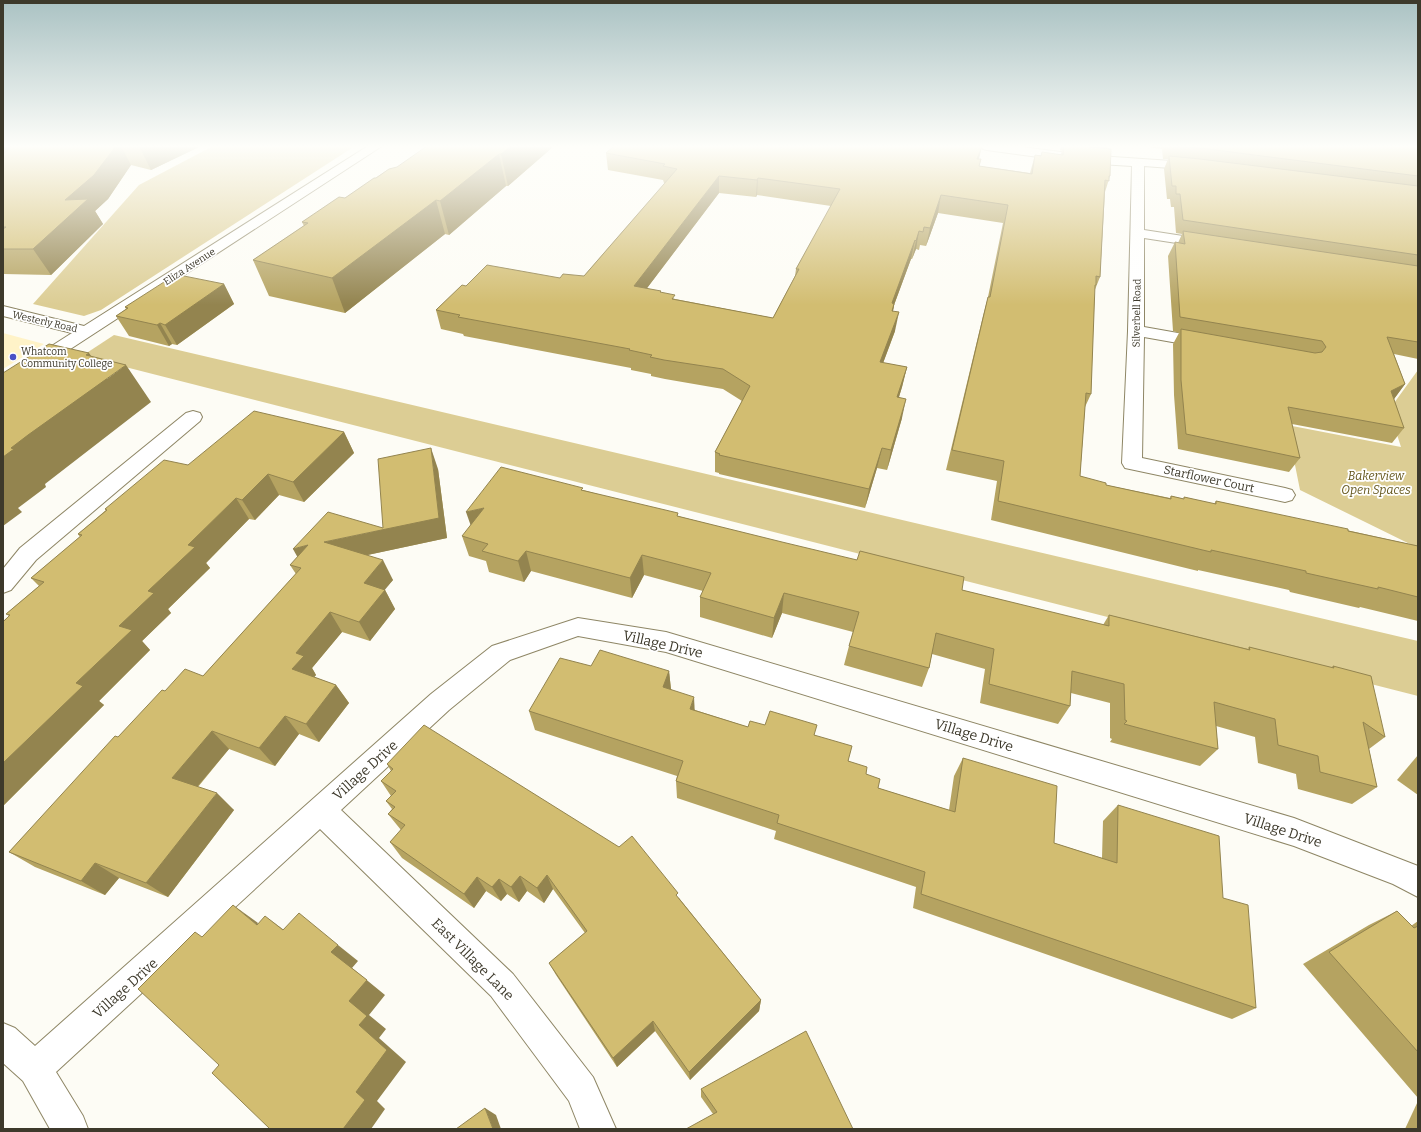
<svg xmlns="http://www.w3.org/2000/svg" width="1421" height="1132" viewBox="0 0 1421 1132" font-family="Bitter,serif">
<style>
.built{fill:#fff3c8}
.green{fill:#dccd94}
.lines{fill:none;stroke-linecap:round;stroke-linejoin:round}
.minor-casing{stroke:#8e8665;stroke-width:2}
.minor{fill:#fff;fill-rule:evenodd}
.wall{fill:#b5a361;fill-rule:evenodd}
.shaded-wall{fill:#93844f}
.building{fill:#d2bd71;stroke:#93844f;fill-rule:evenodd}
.poi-dot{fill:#4950c6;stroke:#fff;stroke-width:1.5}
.labels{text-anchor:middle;stroke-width:3.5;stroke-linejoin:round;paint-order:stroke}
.far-street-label{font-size:10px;fill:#3d392b;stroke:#fff}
.far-poi-label{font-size:10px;fill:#3d392b;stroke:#fff;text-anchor:start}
.park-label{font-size:12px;font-style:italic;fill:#65571d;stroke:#fff}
.street-label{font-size:12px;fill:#3d392b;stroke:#fff}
.near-street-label{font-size:14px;fill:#3d392b;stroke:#fff}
</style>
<rect width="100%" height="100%" fill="#fdfcf5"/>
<polygon class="built" points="3,333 44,344 3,369"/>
<g class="green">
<polygon points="213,146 355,146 101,310 84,316 33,304 139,185"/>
<polygon points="114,335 1418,641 1418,696 82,356"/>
<polygon points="1418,370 1418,548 1300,490 1287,425 1401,447 1389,410"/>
</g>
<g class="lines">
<defs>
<g id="minor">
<polygon points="368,146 382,146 9,389 3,390 3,377 72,333 3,316 3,306 84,326"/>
<polygon points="981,146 1014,146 1084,155 1201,163 1203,166 1201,169 1197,170 1144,166 1144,230 1209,240 1214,241 1216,244 1214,247 1209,248 1144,238 1144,327 1206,338 1212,339 1214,343 1212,347 1206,348 1144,337 1142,458 1285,488 1292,490 1295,495 1292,500 1285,502 1125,468 1122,463 1128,331 1132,166 1084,163 987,150 983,149"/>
<polygon points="193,411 200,413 202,417 200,421 36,560 11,590 3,593 3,569 20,548 186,413"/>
<polygon points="578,618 666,632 1294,818 1418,866 1418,897 1393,884 1294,846 666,652 578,636 510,660 449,710 341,810 513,974 593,1077 616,1129 580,1129 569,1101 491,996 320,829 56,1072 83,1116 88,1129 50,1129 23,1081 3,1063 3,1023 15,1028 35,1046 431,694 492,646"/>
</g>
</defs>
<use href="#minor" class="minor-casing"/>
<use href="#minor" class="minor"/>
</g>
<g class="wall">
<polygon points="3,146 201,146 151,170 131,165 108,199 95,211 103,224 51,275 4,274 3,273"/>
<polygon points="554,146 508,186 506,186 449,235 445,234 345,313 269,296 253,260 304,226 302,222 345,198 389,169"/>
<path d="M 982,146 L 979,159 L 981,159 L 979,166 L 1030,173 L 1035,155 L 1040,155 L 1061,154 L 1062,151 L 1060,150 L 1061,146 L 1108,146 L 1107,149 L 1110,176 L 1105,192 L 1100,277 L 1094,292 L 1091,394 L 1085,407 L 1080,476 L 1106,485 L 1170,498 L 1171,496 L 1184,499 L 1184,497 L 1214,504 L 1216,501 L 1418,546 L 1418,621 L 1360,607 L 1359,608 L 1290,592 L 1289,590 L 1198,570 L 1198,571 L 991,520 L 997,481 L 946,470 L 983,316 L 988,297 L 1003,223 L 938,213 L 926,246 L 920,245 L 919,250 L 916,249 L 912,259 L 911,259 L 894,305 L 893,311 L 895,331 L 883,363 L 907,367 L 902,387 L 899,397 L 902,418 L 887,470 L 877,468 L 865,508 L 719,474 L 719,473 L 715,472 L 715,452 L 742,401 L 723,389 L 665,379 L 651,376 L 651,374 L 631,370 L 631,368 L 464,336 L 463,334 L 441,329 L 436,310 L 466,286 L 560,278 L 584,276 L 665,183 L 664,183 L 663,180 L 608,170 L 606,153 L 782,147 ZM 719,193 L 756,197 L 757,195 L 831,206 L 796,269 L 795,276 L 773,318 L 675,299 L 661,293 L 647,288 Z"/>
<polygon points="1140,146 1418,146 1418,359 1394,354 1405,384 1394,399 1404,428 1392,443 1292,424 1300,458 1289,472 1178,449 1174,395 1173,344 1179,333 1173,331 1168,256 1175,242 1178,243 1182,234 1176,233 1174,207 1171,207 1170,199 1167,199 1164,169 1168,159 1163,159 1162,149"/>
<polygon points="167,282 224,284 234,304 177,345 172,344 169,346 129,336 116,316 126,309 125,307"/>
<polygon points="344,432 354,453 304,502 279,495 255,520 249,519 206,563 210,568 168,609 171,613 142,641 150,650 99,701 104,705 3,806 3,621 9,616 6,614 39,586 31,578 80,537 78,534 106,510 105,509 188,465"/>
<polygon points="438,469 447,538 367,555 393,580 384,589 385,590 395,609 370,641 342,632 312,668 316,675 314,677 336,685 349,703 319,742 299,734 275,766 229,749 198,787 234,810 168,897 119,878 105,895 35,867 9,852 118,737 165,691 203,676 296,574 290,565 383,528"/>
<polygon points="583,490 678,516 962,590 1103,625 1109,615 1248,649 1249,647 1331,668 1333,666 1385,737 1369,749 1377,787 1352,804 1298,789 1296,774 1258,763 1255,737 1216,726 1218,749 1200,766 1110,742 1112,739 1110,738 1110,703 1071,693 1070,706 1058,724 980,703 985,669 932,654 929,668 922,687 844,665 849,646 853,632 782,613 772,638 700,617 700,597 703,591 644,575 632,598 531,571 524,582 489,572 486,561 469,556 462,536"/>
<polygon points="591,666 669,671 671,689 695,710 748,727 765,725 815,735 866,774 878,788 949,810 954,776 963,758 1054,843 1102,858 1103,821 1118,805 1223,898 1256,1008 1232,1019 913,908 916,887 774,839 776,831 677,798 676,781 677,776 535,730 529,711"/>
<polygon points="1418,755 1418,795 1397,780"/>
<polygon points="387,764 679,898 761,1000 759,1011 690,1080 655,1031 617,1067 556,975 549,963 585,933 553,889 544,903 527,891 519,902 507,894 501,901 486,891 474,908 402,858 390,842 401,830 388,814 392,809 386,801 391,796 381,781 391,771"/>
<polygon points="1397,911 1411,926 1418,921 1418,1098 1303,964 1369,925"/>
<polygon points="701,1089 853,1129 713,1114 701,1097"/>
<polygon points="1418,1101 1418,1129 1405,1129"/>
</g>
<g class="shaded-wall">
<polygon points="3,146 31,146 3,161"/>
<polygon points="116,146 121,146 131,165 108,199 95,211 103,224 51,275 33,249 65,200"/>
<polygon points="139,146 201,146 151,170"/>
<polygon points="511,146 554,146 508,186 501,154"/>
<polygon points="982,146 978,161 977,159"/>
<polygon points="499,154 506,186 449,235 440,201"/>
<polygon points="719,176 719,193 635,304 634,286"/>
<polygon points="758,178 757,195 756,197 757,180"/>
<polygon points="941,195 938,213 926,246 930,228"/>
<polygon points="436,200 445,234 345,313 332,278"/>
<polygon points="919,231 916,249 912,259 916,241"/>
<polygon points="915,240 911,259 894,305 891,323 892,303"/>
<polygon points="224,284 234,304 177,345 165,325"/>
<polygon points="899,312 895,331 876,382 880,362"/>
<polygon points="160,323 172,344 169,346 157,325"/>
<polygon points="89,353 107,379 126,365 151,402 45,484 46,487 18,508 22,512 3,526 3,457 86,355"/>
<polygon points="907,367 902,387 893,416 897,397"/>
<polygon points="1405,384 1394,399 1391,391"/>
<polygon points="906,399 902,418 887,470 891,450"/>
<polygon points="344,432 354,453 304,502 293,482"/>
<polygon points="431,448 438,469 447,538 335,562 324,542 439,518"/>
<polygon points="882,448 877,468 865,508 869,489"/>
<polygon points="268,474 279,495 255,520 242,500"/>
<polygon points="236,498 249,519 206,563 210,568 168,609 171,613 142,641 150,650 99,701 104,705 3,806 3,763 148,591 188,545"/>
<polygon points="484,508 473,532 466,512"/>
<polygon points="308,545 304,569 293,549"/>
<polygon points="526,551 531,571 524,582 518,561"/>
<polygon points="642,555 644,575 632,598 630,578"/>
<polygon points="383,560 393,580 374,603 364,583"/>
<polygon points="385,590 395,609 370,641 359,622"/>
<polygon points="784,593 782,613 772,638 774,618"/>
<polygon points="330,612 342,632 312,668 316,675 305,688 292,669 296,653"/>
<polygon points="669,671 671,690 663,687"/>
<polygon points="336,685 349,703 319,742 306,724"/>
<polygon points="694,697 695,716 690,709"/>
<polygon points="285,716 299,734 275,766 259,748"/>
<polygon points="212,731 229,749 191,794 172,778"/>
<polygon points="217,793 234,810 168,897 146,883"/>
<polygon points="95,863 119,878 105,895 81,881"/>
<polygon points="547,875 553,889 544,903 537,888"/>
<polygon points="520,876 527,891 519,902 511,887"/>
<polygon points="477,877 486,891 474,908 464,894"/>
<polygon points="499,879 507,894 501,901 492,887"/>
<polygon points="233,905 258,923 257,925"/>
<polygon points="265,916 288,933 283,930"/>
<polygon points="338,945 358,961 352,968 385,995 369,1015 386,1029 379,1038 406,1062 377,1101 385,1109 371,1129 343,1129 356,1092 359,1025 349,1001 331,952"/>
<polygon points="761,1000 759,1011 690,1080 689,1072"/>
<polygon points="653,1021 655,1031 617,1067 613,1058"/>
<polygon points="485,1108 496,1115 501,1129 493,1129"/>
</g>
<g class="building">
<polygon points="11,146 116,146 94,175 65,200 88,199 33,249 3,249 3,229 6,227 3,227 3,155"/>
<polygon points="427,146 511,146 501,154 499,154 440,201 436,200 332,278 253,260 308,223 302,222 339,197 345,198 374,178 376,178 389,169 397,167"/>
<path d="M 614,146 L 771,146 L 782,147 L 783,146 L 982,146 L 977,159 L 981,159 L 979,166 L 1032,174 L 1035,155 L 1041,156 L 1042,152 L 1063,155 L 1064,146 L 1082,146 L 1111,149 L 1110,176 L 1109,176 L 1109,181 L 1105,180 L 1100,277 L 1096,276 L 1096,285 L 1095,285 L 1091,394 L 1086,393 L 1080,476 L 1106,483 L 1106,485 L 1171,499 L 1171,496 L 1184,499 L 1184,497 L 1216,504 L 1216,501 L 1348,529 L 1348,531 L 1418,546 L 1418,597 L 1378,587 L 1378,589 L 1306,573 L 1306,571 L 1211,550 L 1211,552 L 998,501 L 1004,461 L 952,450 L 988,297 L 990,297 L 1008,205 L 941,195 L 930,228 L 924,227 L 923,232 L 919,231 L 916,241 L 915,240 L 892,303 L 894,304 L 892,311 L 899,312 L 880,362 L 907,367 L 897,397 L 906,399 L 891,450 L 882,448 L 869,489 L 719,455 L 720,454 L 715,452 L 750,386 L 723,369 L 664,360 L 650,357 L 652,355 L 629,350 L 630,349 L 458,317 L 460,315 L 436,310 L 462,285 L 466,286 L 487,265 L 560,278 L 563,274 L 584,276 L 677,169 L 663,166 L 665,164 L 606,153 ZM 719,176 L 757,180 L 758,178 L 840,189 L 796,269 L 799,269 L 773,318 L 672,299 L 675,295 L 660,292 L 661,291 L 634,286 Z"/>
<polygon points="1168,146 1418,146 1418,176 1200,148"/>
<polygon points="1169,156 1200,159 1418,186 1418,255 1183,220 1180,194 1176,194 1176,186 1172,186"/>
<polygon points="1183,231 1418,266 1418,342 1387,337 1405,384 1391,391 1404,428 1288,407 1300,458 1186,434 1181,380 1181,329 1315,353 1322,352 1326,347 1322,341 1180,317 1175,242 1185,244"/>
<polygon points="179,275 224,284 165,325 160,323 157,325 116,316 128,308 125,307 164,282 167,282"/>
<polygon points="49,344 89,353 86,355 126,365 28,435 11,448 14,449 3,457 3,373"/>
<polygon points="254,411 344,432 293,482 268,474 242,500 236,498 188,545 195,547 148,591 154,593 119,626 132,630 76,683 83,686 3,763 3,622 10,615 6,614 44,582 31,578 82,535 78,534 107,510 105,509 164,460 188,465"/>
<polygon points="431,448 439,518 324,542 383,560 364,583 385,590 359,622 330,612 296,653 304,656 292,669 336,685 306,724 285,716 259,748 212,731 172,778 217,793 146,883 95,863 81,881 9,852 115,736 118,737 162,690 165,691 185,669 203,676 301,568 290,565 308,545 293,549 328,512 383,528 378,459"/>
<polygon points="501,467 583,488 581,490 678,513 677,516 782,542 857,560 860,551 964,577 962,590 1109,626 1109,615 1250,650 1249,647 1334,668 1333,666 1371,676 1385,737 1363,722 1377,787 1320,772 1318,756 1278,745 1275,719 1214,702 1218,749 1124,724 1127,721 1125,720 1124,684 1072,671 1070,706 989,684 994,649 936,633 929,668 849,646 859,612 784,593 774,618 700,597 711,573 642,555 630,578 526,551 518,561 482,551 488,544 462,536 484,508 466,512"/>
<polygon points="600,650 669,671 663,687 694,697 690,709 748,727 750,721 765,725 770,711 817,725 814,735 852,746 848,761 867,767 866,774 880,779 878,788 955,812 963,758 1057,786 1054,843 1117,863 1118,805 1219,836 1223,898 1248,905 1256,1008 921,894 925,872 777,823 779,815 676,781 683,761 529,711 560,658 591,666"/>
<polygon points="424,725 619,847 632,836 678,893 676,895 761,1000 689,1072 653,1021 613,1058 549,963 587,931 547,875 537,888 520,876 511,887 499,879 492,887 477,877 464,894 390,842 405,825 388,814 395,807 386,801 396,791 381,781 393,769 387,764"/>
<polygon points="233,905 257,925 265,916 283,930 299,913 338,945 331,952 367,980 349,1001 367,1016 359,1025 387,1050 356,1092 365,1100 343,1129 270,1129 212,1073 219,1065 138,989 195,932 202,937"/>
<polygon points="1397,911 1414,928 1418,926 1418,1052 1329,952"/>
<polygon points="806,1031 853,1129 686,1129 717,1112 701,1089"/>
<polygon points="485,1108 493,1129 456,1129"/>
</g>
<linearGradient id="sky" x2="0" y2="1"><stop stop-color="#aac2c3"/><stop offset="0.48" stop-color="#fefefa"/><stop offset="1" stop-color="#fefefa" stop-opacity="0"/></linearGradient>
<rect width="1421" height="305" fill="url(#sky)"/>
<circle class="poi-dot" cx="13" cy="357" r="4"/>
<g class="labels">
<g class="far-street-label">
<text transform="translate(189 266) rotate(-33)" y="4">Eliza Avenue</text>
<text transform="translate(1136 313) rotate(-89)" y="4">Silverbell Road</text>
<text transform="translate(45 321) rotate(13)" y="4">Westerly Road</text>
</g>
<g class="far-poi-label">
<text x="21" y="355">Whatcom<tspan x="21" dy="12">Community College</tspan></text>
</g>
<g class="park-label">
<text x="1376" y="480">Bakerview<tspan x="1376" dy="14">Open Spaces</tspan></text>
</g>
<g class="street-label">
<text transform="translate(1209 479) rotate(12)" y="4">Starflower Court</text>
</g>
<g class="near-street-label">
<text transform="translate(663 644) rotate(13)" y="5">Village Drive</text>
<text transform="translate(974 735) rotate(17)" y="5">Village Drive</text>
<text transform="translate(365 770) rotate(-42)" y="5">Village Drive</text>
<text transform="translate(1283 830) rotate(18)" y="5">Village Drive</text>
<text transform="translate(473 959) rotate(45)" y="5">East Village Lane</text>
<text transform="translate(125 988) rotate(-42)" y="5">Village Drive</text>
</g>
</g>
<rect width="1421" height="1132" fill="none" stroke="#3d392b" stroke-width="8"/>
</svg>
